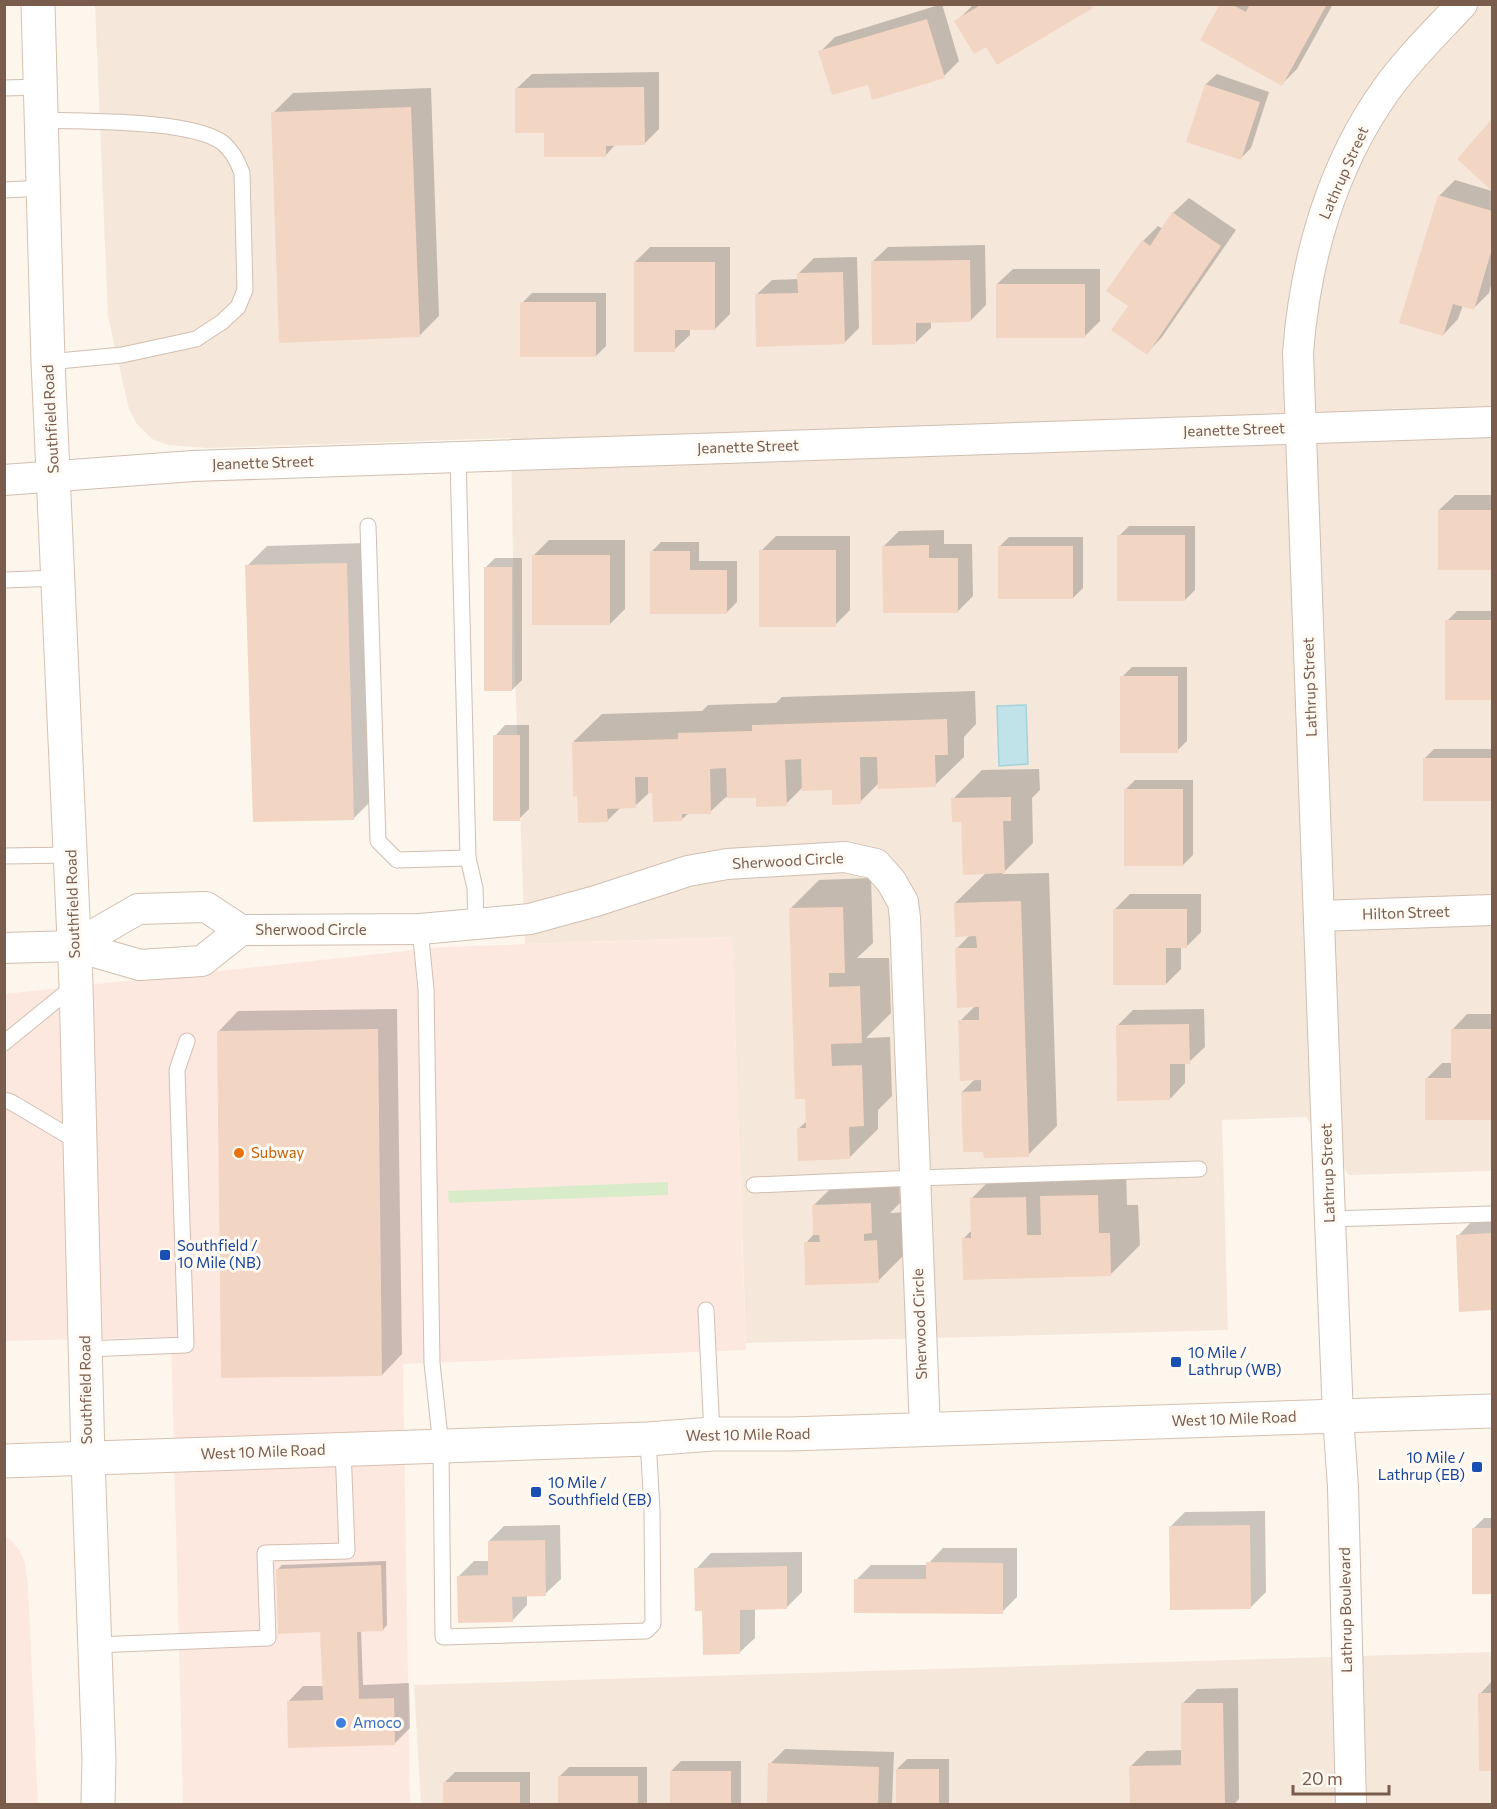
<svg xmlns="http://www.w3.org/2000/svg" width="1497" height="1809" viewBox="0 0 1497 1809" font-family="Commissioner,sans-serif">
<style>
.residential{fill:#f5e8da}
.commercial{fill:#fde8e0}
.green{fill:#d8ecc9}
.water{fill:#bfe3e8;stroke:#a5d3da;stroke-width:1.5}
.shadow{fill:#0003}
.building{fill:#f3d5c3}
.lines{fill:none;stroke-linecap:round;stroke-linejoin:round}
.lane-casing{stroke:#d1beb0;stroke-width:17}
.street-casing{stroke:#d1beb0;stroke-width:32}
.secondary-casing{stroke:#d6c0b0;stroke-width:35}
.lane{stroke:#fff;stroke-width:15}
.street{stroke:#fff;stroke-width:30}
.secondary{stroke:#fff;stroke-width:33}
.food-dot{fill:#e8710a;stroke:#fffaf3;stroke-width:2}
.transit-dot{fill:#1a4fb4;stroke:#fffaf3;stroke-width:2}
.shop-dot{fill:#3f7fe0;stroke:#fffaf3;stroke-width:2}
.labels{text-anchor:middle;stroke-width:6;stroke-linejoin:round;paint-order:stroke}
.street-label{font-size:15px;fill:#7a5c4d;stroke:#fffaf3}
.food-label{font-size:15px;fill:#c56008;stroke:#fffaf3;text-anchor:start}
.transit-label{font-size:15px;fill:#164399;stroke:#fffaf3;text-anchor:start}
.shop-label{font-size:15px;fill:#366cbe;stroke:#fffaf3;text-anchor:start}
</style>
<rect width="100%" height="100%" fill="#fdf6ec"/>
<g class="residential">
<polygon points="95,5 1492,5 1492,1171 1349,1175 1306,1117 1222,1120 1228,1330 746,1343 732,937 525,944 515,676 511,438 207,448 168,445 152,439 137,424 129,409 108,317"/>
<polygon points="1492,1652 1492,1804 421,1804 414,1685"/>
</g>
<g class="commercial">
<polygon points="732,937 746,1350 403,1364 410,1804 183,1804 171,1337 5,1341 4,994 443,947"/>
<polygon points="4,1535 11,1540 20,1551 25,1563 28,1585 38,1804 5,1804"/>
</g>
<polygon class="green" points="668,1182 668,1195 449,1203 448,1191"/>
<polygon class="water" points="1026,705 1028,764 999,766 997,706"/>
<g class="shadow">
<polygon points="942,4 959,61 944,76 869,83 820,52 835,37"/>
<polygon points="974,4 1095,4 986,45 956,22"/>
<polygon points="1222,4 1333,4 1297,69 1282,84"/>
<polygon points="659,72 659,129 644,144 616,144 606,155 545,131 516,89 532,74"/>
<polygon points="1217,74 1269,92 1251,148 1241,158 1188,141 1206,84"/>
<polygon points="431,88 439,316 419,336 273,113 293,93"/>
<polygon points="1492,122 1492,189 1459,159"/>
<polygon points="1455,180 1492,191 1492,282 1489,293 1474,308 1463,305 1458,319 1443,335 1401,322 1440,195"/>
<polygon points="1189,198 1236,230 1162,337 1147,353 1130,306 1143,241 1158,226 1163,229 1173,213"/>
<polygon points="985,245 986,305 971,320 931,321 931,328 915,343 872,262 888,247"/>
<polygon points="650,247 730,247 730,314 715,329 690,329 690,335 674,350 635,262"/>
<polygon points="857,257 859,328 844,343 756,295 772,280 799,279 798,274 814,258"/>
<polygon points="1013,269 1100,269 1100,321 1085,336 997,284"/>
<polygon points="532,293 606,293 606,346 596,356 522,303"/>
<polygon points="1455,495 1492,495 1492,569 1439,569 1439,510"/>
<polygon points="1129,526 1195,526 1195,590 1185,600 1119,536"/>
<polygon points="944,530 944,544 972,544 973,596 958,611 884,546 899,531"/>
<polygon points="776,536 850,536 850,610 835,625 761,551"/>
<polygon points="1009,537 1083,537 1083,588 1073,598 999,547"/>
<polygon points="549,540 625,540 625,609 610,624 534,555"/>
<polygon points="661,542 699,542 699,561 737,561 737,602 727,612 651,552"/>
<polygon points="366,543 374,798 354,818 247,566 267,546"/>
<polygon points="495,558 522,558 522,680 512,690 485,568"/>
<polygon points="1457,611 1492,611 1492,699 1447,699 1447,621"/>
<polygon points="1132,667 1187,667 1187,741 1177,751 1122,677"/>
<polygon points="975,691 976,724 964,737 964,757 935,785 879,783 860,802 833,789 804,786 786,804 757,796 726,797 710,812 689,813 681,820 654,791 650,792 635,806 621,807 607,821 573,742 602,714 702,711 708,705 776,703 782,697"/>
<polygon points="505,725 529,725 529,809 519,819 495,736"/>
<polygon points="1434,749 1492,749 1492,800 1424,800 1424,759"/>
<polygon points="1039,769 1040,790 1032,798 1033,843 1002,874 1049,873 1057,1126 1028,1155 985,1150 962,1092 975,1079 960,1021 975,1006 956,949 970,935 955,903 986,873 953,799 982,770"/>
<polygon points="1135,780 1193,780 1193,855 1183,865 1125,790"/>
<polygon points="871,878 873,943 857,958 889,958 891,1013 866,1038 890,1037 892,1096 878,1110 878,1129 849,1158 798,1129 808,1120 790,909 819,880"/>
<polygon points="1130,894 1201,894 1201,932 1186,947 1181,947 1181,969 1166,984 1115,909"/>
<polygon points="397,1009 402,1354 382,1375 218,1032 238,1011"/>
<polygon points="1204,1009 1205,1047 1189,1062 1185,1062 1185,1083 1170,1099 1117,1026 1133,1010"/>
<polygon points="1467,1014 1492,1014 1492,1119 1427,1119 1427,1078 1442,1063 1452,1063 1452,1030"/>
<polygon points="1126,1167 1127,1205 1138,1205 1140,1245 1111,1274 964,1238 972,1230 971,1199 1000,1170 1054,1169 1055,1183 1070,1168"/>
<polygon points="899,1175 900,1203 890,1213 905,1212 907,1252 878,1281 806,1243 814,1234 814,1205 842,1177"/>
<polygon points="1492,1219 1492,1309 1461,1310 1458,1236 1473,1220"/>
<polygon points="1265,1511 1266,1592 1251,1607 1170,1527 1185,1512"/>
<polygon points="1484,1518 1492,1518 1492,1593 1474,1593 1474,1528"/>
<polygon points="560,1525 561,1579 545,1594 527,1595 527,1605 512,1621 459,1576 474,1561 489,1561 489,1541 504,1526"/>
<polygon points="943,1548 1017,1548 1017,1597 1002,1612 856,1580 871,1565 927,1565"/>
<polygon points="802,1552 802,1592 787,1607 755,1608 755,1638 739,1653 704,1610 696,1569 711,1553"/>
<polygon points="386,1561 387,1625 383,1630 361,1630 363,1685 409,1683 410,1728 395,1743 288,1702 303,1686 324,1686 322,1631 278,1569 282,1565"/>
<polygon points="1492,1681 1492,1769 1480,1769 1480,1694"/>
<polygon points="1238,1688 1239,1799 1234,1804 1131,1804 1131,1766 1146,1751 1183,1750 1182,1704 1197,1689"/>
<polygon points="785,1749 894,1752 892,1804 769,1804 770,1764"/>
<polygon points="907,1759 949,1759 949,1804 897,1804 897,1769"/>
<polygon points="681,1761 741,1761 741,1804 671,1804 671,1771"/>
<polygon points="569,1767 647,1767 647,1804 559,1804 559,1777"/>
<polygon points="455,1772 530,1772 530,1804 445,1804 445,1782"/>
</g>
<g class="building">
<polygon points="982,4 1091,4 1093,8 997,65 986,47 974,54 954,21"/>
<polygon points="1220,4 1231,4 1246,12 1250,4 1327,4 1282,86 1200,40"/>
<polygon points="927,19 945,78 872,100 868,85 832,95 818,51"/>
<polygon points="1205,84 1260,102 1241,160 1186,142"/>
<polygon points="644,87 645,145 606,146 606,157 544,157 544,133 515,133 515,88"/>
<polygon points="411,107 420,337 279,343 271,112"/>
<polygon points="1492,119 1492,191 1457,159"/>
<polygon points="1438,195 1492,211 1492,249 1474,310 1453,304 1443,336 1399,323"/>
<polygon points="1172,212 1221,246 1147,355 1111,330 1128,306 1106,291 1142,240 1150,246"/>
<polygon points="970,260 971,322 916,323 916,344 872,345 871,261"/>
<polygon points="634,262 715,262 715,330 675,330 675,352 634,352"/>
<polygon points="843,272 845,344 756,347 755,294 798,293 797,273"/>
<rect x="996" y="284" width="89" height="54"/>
<rect x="520" y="302" width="76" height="55"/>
<rect x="1438" y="510" width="54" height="60"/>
<rect x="1117" y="535" width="68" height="66"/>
<polygon points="929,545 929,558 958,558 958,613 883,613 882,546"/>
<rect x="998" y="546" width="75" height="53"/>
<rect x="759" y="550" width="77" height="77"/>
<polygon points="650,551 690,551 690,570 727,570 727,614 650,614"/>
<rect x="532" y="555" width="78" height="70"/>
<polygon points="347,563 354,820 253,822 245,565"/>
<rect x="484" y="567" width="28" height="124"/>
<rect x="1445" y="620" width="47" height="80"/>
<rect x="1120" y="676" width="58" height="77"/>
<polygon points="947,719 948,755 935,755 936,787 878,789 877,757 860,757 861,804 832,805 832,790 802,791 801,759 785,760 787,806 756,807 756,798 727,798 726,768 710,769 711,814 682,814 682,821 653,822 652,793 648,793 648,777 635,777 636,808 607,809 608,822 578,823 577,796 573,797 572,742 678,739 678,733 752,731 752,725"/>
<rect x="493" y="735" width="27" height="86"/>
<rect x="1423" y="758" width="69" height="43"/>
<rect x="1124" y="789" width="59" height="77"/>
<polygon points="1011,797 1011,821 1003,821 1005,873 963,875 961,822 952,822 951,798"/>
<polygon points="1021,901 1029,1157 984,1158 983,1152 963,1152 961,1092 981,1091 981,1080 960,1081 958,1020 979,1020 979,1007 957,1008 955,948 977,948 976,936 955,937 954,903"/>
<polygon points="843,907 845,973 829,973 829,987 860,986 862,1043 831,1044 832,1066 862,1065 864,1126 849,1127 850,1159 798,1161 797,1128 806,1128 805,1099 795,1099 789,908"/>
<polygon points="1113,909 1187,909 1187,948 1166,948 1166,985 1113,985"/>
<polygon points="1189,1024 1190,1064 1170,1064 1170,1100 1117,1101 1116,1025"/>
<polygon points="378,1029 382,1376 221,1378 217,1031"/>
<polygon points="1451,1029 1492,1029 1492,1120 1425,1120 1425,1078 1451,1078"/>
<polygon points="1098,1195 1099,1233 1110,1233 1111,1276 963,1280 962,1238 971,1238 970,1198 1026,1197 1027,1235 1041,1235 1040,1196"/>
<polygon points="871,1203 872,1233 864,1234 864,1241 877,1240 879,1283 805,1285 804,1242 820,1242 819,1235 813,1235 812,1205"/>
<polygon points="1492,1233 1492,1310 1459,1312 1456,1235"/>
<polygon points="1250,1525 1251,1609 1170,1610 1169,1526"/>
<rect x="1472" y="1528" width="20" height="66"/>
<polygon points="545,1540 546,1596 512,1597 513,1622 458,1623 457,1576 488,1575 488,1541"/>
<polygon points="926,1562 1003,1563 1003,1614 854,1613 854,1579 926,1579"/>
<polygon points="381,1565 383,1631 357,1632 359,1699 394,1698 395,1745 288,1748 287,1701 323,1700 320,1632 278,1634 276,1569"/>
<polygon points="787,1566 787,1609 740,1610 740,1654 703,1655 702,1611 695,1611 694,1568"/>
<polygon points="1478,1693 1492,1693 1492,1771 1479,1771"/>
<polygon points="1181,1703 1223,1703 1225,1804 1130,1804 1129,1766 1181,1765"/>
<polygon points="768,1763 879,1767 878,1804 767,1804"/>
<rect x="896" y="1769" width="43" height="35"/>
<rect x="670" y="1771" width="61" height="33"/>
<rect x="558" y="1776" width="80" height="28"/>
<rect x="443" y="1782" width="77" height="22"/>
</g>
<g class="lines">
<defs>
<g id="lane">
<polyline points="4,88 41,87"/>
<path d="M 42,120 C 84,122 191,119 223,143 C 233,151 238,162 242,173 L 245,290 L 238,307 L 222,322 L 196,339 L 122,355 L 48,362"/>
<polyline points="4,190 44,188"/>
<polyline points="458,457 468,858 475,888 476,925"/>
<polyline points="368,526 378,841 397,860 468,858"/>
<polyline points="4,580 59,578"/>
<polyline points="4,856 71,855"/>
<polyline points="420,929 426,989 432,1363 441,1446 443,1637 646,1631 653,1624 652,1510 648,1439"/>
<polyline points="4,1043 74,986"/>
<polyline points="4,1100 11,1102 80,1143"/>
<polyline points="754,1185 916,1178 1199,1169"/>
<polyline points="1330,1219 1492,1214"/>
<polyline points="706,1310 712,1434"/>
<polyline points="85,1349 186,1345 177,1070 187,1041"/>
<polyline points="95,1645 268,1638 265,1553 347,1551 343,1448"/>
</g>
<g id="street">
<polyline points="4,480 193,466 1492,422"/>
<polyline points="1319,916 1492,910"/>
<polyline points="74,946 138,909 206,907 241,930 420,929 530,919 596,901 688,871 727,864 845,857 876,864 891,881 903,902 905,918 925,1430"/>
<polyline points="4,948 74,946 140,965 202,961 241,930"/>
<path d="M 1351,1804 L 1343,1487 L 1338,1416 L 1330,1219 L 1298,353 C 1305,261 1331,167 1386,90 C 1408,59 1436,32 1462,4"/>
</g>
<g id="secondary">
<polyline points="38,4 48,362 76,984 88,1459 99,1760 98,1804"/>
<polyline points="4,1461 648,1439 712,1434 790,1434 1492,1411"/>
</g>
</defs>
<use href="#lane" class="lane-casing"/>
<use href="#street" class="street-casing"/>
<use href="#secondary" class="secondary-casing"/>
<use href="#lane" class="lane"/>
<use href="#street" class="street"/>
<use href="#secondary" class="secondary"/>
</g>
<circle class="food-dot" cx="239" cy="1153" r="6"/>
<g class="transit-dot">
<rect x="159" y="1249" width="12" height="12" rx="3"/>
<rect x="1170" y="1356" width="12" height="12" rx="3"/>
<rect x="1471" y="1461" width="12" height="12" rx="3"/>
<rect x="530" y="1486" width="12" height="12" rx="3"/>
</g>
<circle class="shop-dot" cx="341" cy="1723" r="6"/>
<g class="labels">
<g class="street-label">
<text transform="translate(1344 173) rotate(-66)" y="5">Lathrup Street</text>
<text transform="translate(51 419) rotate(-93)" y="5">Southfield Road</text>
<text transform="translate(1234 430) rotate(-2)" y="5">Jeanette Street</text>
<text transform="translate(748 447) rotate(-2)" y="5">Jeanette Street</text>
<text transform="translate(263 463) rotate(-2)" y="5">Jeanette Street</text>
<text transform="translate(1310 687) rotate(-92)" y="5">Lathrup Street</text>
<text transform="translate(788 861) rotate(-3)" y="5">Sherwood Circle</text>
<text transform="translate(73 904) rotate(-92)" y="5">Southfield Road</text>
<text transform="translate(1406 913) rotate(-2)" y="5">Hilton Street</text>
<text x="311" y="935">Sherwood Circle</text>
<text transform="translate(1328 1173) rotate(-92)" y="5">Lathrup Street</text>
<text transform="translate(920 1324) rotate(-92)" y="5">Sherwood Circle</text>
<text transform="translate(86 1390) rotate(-91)" y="5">Southfield Road</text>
<text transform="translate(1234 1419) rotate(-2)" y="5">West 10 Mile Road</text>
<text transform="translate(748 1435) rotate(-1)" y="5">West 10 Mile Road</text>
<text transform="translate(263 1452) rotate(-2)" y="5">West 10 Mile Road</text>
<text transform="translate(1346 1610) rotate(-91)" y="5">Lathrup Boulevard</text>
</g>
<g class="food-label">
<text x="251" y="1158">Subway</text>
</g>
<g class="transit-label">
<text x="177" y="1251">Southfield /<tspan x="177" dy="17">10 Mile (NB)</tspan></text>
<text x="1188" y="1358">10 Mile /<tspan x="1188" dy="17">Lathrup (WB)</tspan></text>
<text x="1465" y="1463" text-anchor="end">10 Mile /<tspan x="1465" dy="17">Lathrup (EB)</tspan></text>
<text x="548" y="1488">10 Mile /<tspan x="548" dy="17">Southfield (EB)</tspan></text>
</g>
<g class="shop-label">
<text x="353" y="1728">Amoco</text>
</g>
</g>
<rect width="1497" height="1809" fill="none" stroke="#7a5c4d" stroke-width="12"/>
<path d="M1293 1785v9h96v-9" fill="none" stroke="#7a5c4d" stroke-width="3"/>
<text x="1302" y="1785" font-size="18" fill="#7a5c4d" stroke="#fffaf3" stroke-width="4.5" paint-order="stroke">20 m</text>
</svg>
